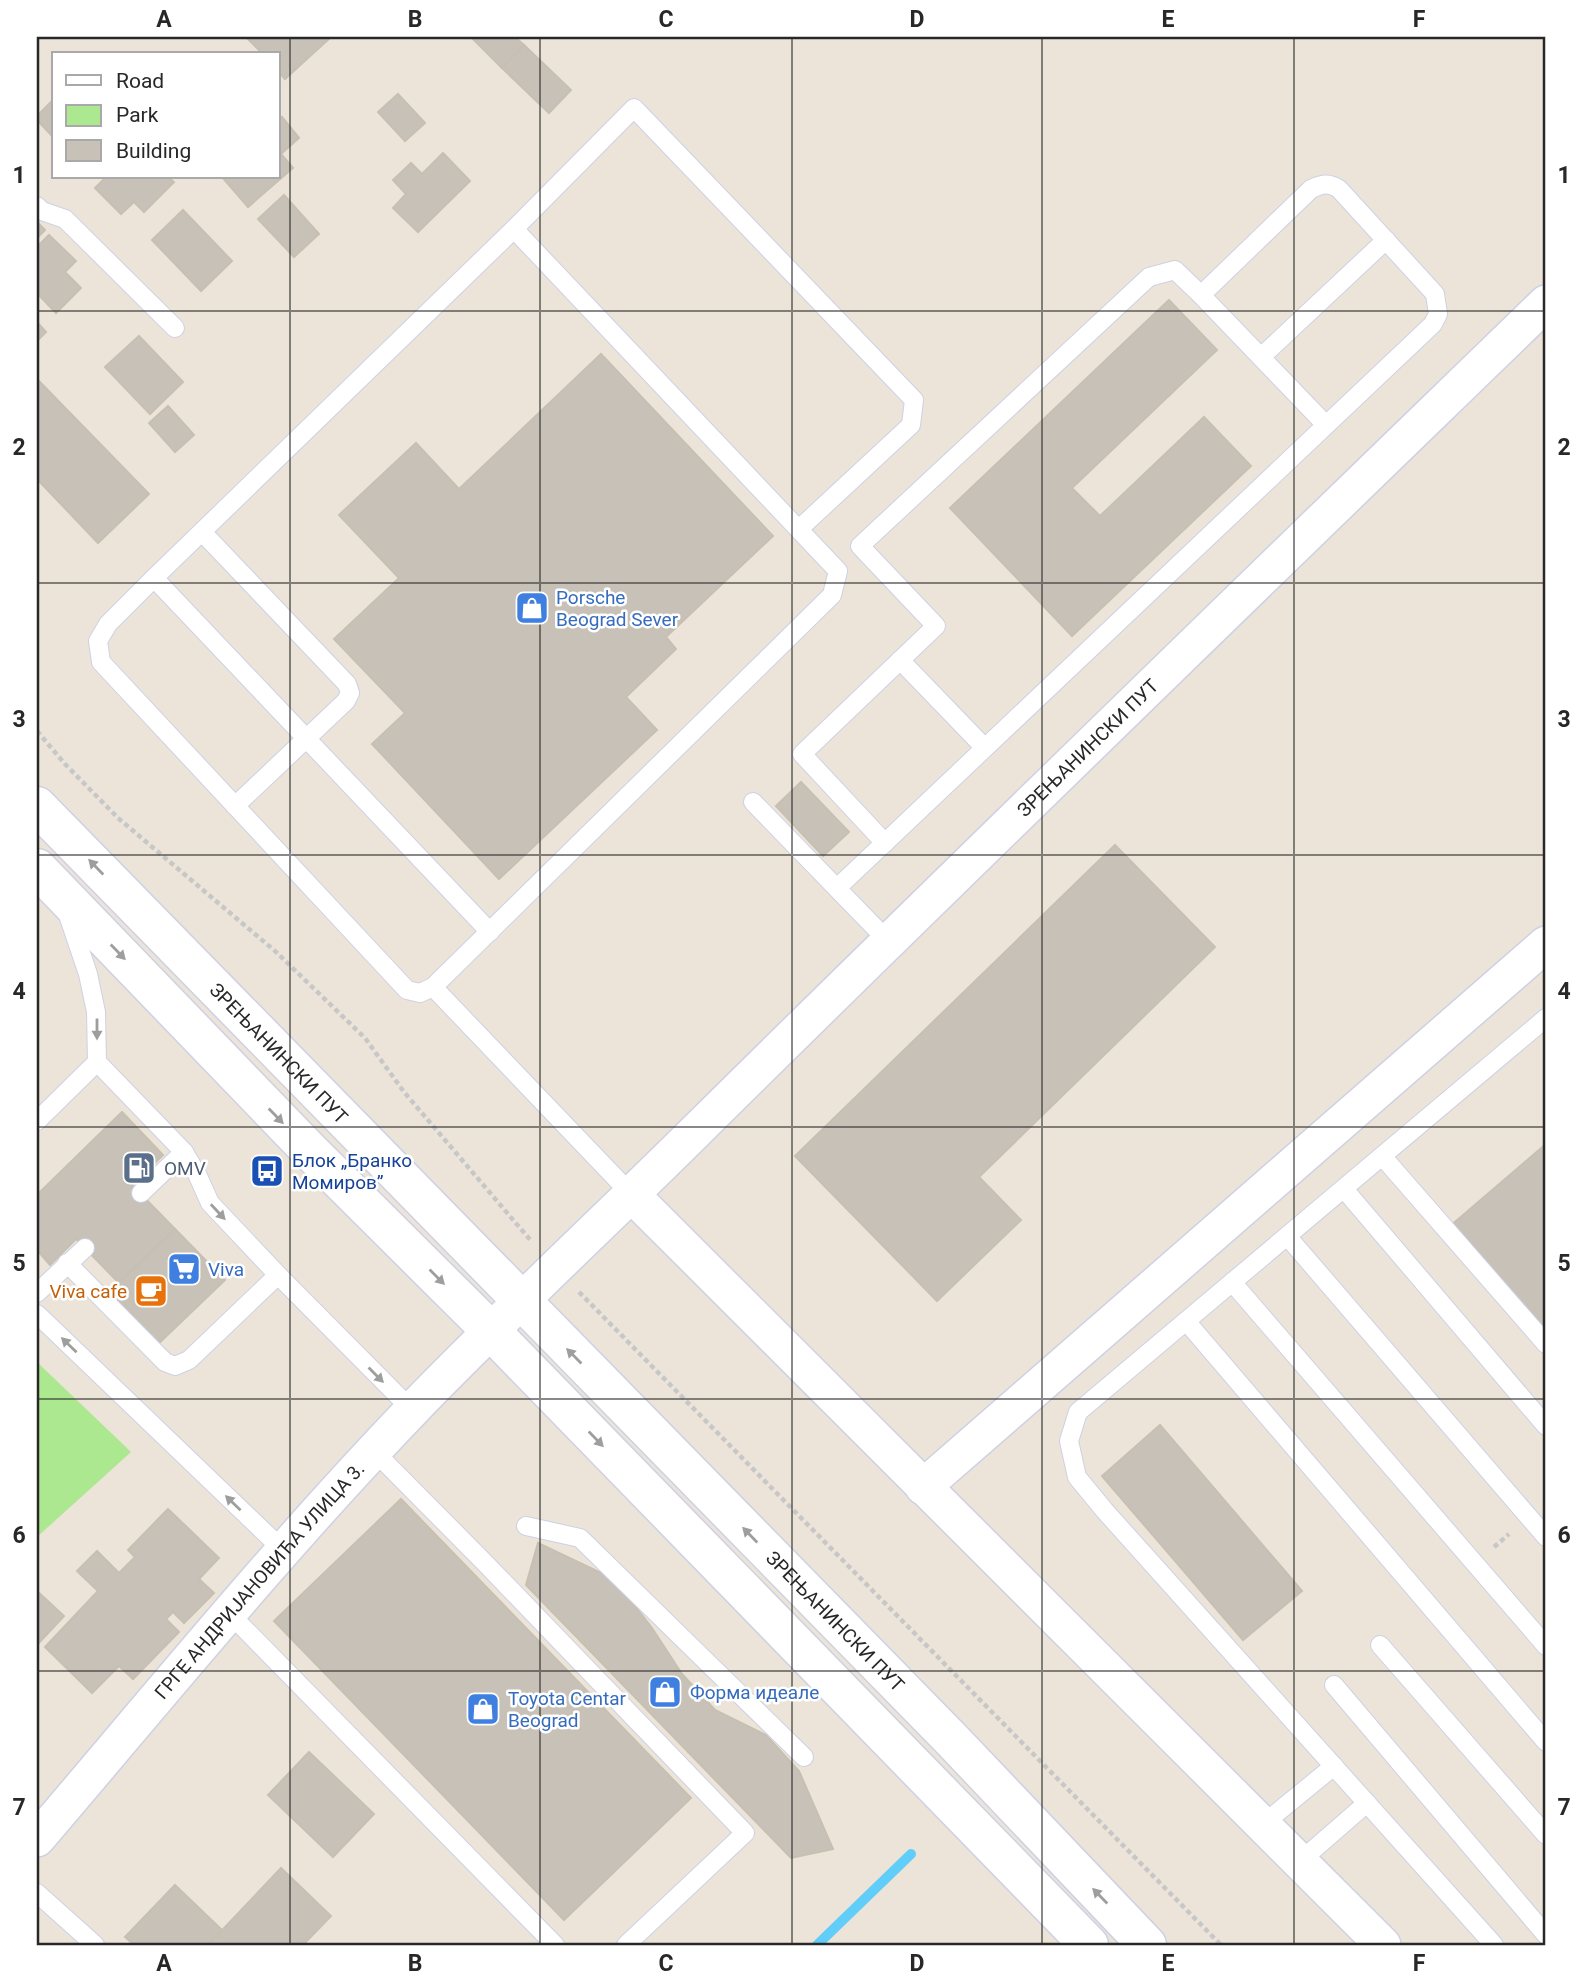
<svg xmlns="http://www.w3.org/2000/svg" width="1583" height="1982" viewBox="0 0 1583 1982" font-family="Roboto,sans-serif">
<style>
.green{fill:#ace88f}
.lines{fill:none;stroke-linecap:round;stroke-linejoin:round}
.stream{stroke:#61cdf9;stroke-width:10}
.building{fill:#c7c1b8;stroke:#c7c0b2;stroke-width:2}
.service-casing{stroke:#cdd1e3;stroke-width:20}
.minor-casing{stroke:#cdd1e3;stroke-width:38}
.secondary-casing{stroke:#cdd1e3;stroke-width:41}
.path{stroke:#c7c7c7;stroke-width:4.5;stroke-dasharray:5 3.5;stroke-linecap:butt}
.service{stroke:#fff;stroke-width:18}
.minor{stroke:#fff;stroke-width:35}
.secondary{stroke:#fff;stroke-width:38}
.oneway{fill:#9e9e9e}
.grid{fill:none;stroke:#282828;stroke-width:2;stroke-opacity:0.55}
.labels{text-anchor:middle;stroke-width:5;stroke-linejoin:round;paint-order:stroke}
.shop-label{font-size:19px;fill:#366cbe;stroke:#fff;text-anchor:start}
.street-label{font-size:19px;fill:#282828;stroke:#fff}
.transit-label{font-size:19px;fill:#164399;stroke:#fff;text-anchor:start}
.service-label{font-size:19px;fill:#4e5e75;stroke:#fff;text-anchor:start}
.food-label{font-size:19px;fill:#c56008;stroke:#fff;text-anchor:end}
.neatline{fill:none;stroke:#282828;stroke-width:2.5}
.grid-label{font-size:23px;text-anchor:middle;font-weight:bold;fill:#282828}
</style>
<rect width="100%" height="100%" fill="#ece4d8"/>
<polygon class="green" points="37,1362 131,1452 37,1537"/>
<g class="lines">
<polyline class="stream" points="817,1945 911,1854"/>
</g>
<g class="building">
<polygon points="246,37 331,37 285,79 278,71 278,54 263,54"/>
<polygon points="471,37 515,37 524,45 502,68"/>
<polygon points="524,45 571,90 549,113 502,68"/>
<polygon points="398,94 425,123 405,141 378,112"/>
<polygon points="54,99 54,138 37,120 37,116"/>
<polygon points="282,117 299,138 281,154 293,168 248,207 222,177 278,177 278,120"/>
<polygon points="443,153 470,181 418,232 393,208 406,194 393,180 411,163 422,174"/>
<polygon points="106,177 168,177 174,182 144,212 134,202 121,214 95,188"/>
<polygon points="284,195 319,234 294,257 258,219"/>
<polygon points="183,210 232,261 201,291 152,240"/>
<polygon points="37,222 45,230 37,238"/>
<polygon points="49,235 76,261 65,272 81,288 56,313 37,293 37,247"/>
<polygon points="1169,300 1217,350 1072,488 1100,516 1204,417 1251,466 1072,636 950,508"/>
<polygon points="37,322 46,332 37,341"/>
<polygon points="139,336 183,382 150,414 105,367"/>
<polygon points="601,354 773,536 666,637 676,649 626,697 657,730 499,879 372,744 405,713 334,639 399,578 339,515 416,443 459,489"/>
<polygon points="37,379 149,494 98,543 37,479"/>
<polygon points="168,406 194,435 175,452 149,423"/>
<polygon points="801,782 849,832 823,856 776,806"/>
<polygon points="1115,845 1215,947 979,1177 1021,1220 937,1301 795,1156"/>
<polygon points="122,1112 163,1155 132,1185 175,1229 119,1283 76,1239 50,1265 37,1250 37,1195"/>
<polygon points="1546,1144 1546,1339 1449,1227"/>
<polygon points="175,1229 225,1280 157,1345 107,1294"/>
<polygon points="1160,1425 1302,1591 1243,1640 1102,1476"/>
<polygon points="401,1499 691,1798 564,1920 274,1621"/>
<polygon points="168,1509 219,1558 199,1579 214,1593 184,1623 173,1612 166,1619 179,1632 133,1679 119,1666 92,1693 45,1647 98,1591 77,1571 97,1551 119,1573 135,1557 128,1550"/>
<polygon points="538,1543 614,1579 652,1628 682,1674 715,1710 766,1735 799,1771 833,1849 791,1858 526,1585"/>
<polygon points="37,1591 64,1616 37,1645"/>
<polygon points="309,1752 374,1814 333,1857 268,1795"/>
<polygon points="281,1868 331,1916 303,1945 208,1945"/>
<polygon points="175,1885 222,1930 208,1945 134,1945 125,1937"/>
</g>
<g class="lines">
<defs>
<g id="service">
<polyline points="37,206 42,211 65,219 175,328"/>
<polyline points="514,229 634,108 914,400 911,425 799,529"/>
<polyline points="1261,357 1386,240"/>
<polyline points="203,533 347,684 350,693 346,701 235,806"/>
<polyline points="154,578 490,932"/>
<polyline points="900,660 984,747"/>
<polyline points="753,802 888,941"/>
<polyline points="885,843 802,754 936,626 860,546 1149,277 1175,270 1201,295 1326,425"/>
<path d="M 837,888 L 1433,324 L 1438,314 L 1435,294 L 1339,189 C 1328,182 1322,184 1311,189 L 1201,295"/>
<polyline points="67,912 88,974 96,1012 97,1062 184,1152 197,1174 210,1203 278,1275 412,1410"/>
<polyline points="433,987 420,993 407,990 101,662 98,641 108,624 154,578 514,229 838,571 832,595 433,987 631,1194"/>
<polyline points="37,1121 97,1062"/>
<polyline points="1382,1156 1546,1344"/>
<polyline points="1344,1189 1546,1426"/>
<polyline points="141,1193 184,1152"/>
<polyline points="1287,1236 1546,1537"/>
<polyline points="67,1263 165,1362 175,1366 189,1360 278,1275"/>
<polyline points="1232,1282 1546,1646"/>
<polyline points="37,1293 85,1248"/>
<polyline points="37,1314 283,1550"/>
<polyline points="1186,1321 1546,1742"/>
<polyline points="375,1452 486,1564 745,1833 626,1945"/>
<polyline points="526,1526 580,1538 804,1757"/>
<polyline points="229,1613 555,1945"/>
<polyline points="1380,1645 1546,1835"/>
<polyline points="1334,1685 1546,1935"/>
<polyline points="1262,1825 1334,1766"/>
<polyline points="1298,1863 1367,1803"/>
<polyline points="37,1893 95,1945"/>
<polyline points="1494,1945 1105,1511 1077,1477 1069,1441 1078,1412 1546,1018"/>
</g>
<g id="minor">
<polyline points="631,1194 1383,1945"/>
<polyline points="923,1487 1546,944"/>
<path id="s1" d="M 37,1839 C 161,1694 282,1545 415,1407 C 505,1314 600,1226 693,1134 C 975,855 1261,579 1546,303"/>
</g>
<g id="secondary">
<path id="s2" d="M 37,806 L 953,1741 L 1147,1945"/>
<polyline points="37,868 308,1149 491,1331 1089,1945"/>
</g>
</defs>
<use href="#service" class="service-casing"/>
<use href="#minor" class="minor-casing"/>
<use href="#secondary" class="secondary-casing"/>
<g class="path">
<polyline points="37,731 65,764 118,818 275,951 365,1038 404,1092 532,1242"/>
<polyline points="579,1292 1221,1945"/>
<polyline points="1494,1547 1509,1534"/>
</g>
<use href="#service" class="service"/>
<use href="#minor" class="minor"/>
<use href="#secondary" class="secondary"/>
</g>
<defs><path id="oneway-solid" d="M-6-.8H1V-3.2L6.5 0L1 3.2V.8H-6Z" transform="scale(1.75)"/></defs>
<g class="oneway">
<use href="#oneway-solid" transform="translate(96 867) rotate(-134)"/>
<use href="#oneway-solid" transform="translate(118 952) rotate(46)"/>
<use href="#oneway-solid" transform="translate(97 1029) rotate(90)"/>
<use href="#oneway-solid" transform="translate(276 1116) rotate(46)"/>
<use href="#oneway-solid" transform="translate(218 1212) rotate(47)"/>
<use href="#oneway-solid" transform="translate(437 1277) rotate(45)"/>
<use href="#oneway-solid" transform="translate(69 1345) rotate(-136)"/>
<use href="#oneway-solid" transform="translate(574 1356) rotate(-135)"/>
<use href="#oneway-solid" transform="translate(376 1375) rotate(45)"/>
<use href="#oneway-solid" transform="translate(596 1439) rotate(46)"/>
<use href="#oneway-solid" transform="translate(233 1503) rotate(-136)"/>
<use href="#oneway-solid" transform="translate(750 1535) rotate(-134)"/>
<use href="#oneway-solid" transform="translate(1100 1896) rotate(-134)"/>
</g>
<path class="grid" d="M 290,37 L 290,1945M 540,37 L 540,1945M 792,37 L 792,1945M 1042,37 L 1042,1945M 1294,37 L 1294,1945M 37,311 L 1546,311M 37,583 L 1546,583M 37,855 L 1546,855M 37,1127 L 1546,1127M 37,1399 L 1546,1399M 37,1671 L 1546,1671"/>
<defs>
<symbol id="shop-square" viewBox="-11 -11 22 22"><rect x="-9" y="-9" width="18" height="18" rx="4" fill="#3f7fe0" stroke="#fff"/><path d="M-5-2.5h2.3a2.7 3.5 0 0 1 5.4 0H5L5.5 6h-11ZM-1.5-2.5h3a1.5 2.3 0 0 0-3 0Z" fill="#fff"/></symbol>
<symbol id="fuel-square" viewBox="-11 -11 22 22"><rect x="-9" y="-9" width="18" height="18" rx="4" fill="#5c6f8a" stroke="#fff"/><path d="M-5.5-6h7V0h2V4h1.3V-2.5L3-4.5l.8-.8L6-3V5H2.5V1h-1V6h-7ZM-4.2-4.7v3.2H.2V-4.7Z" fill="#fff"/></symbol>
<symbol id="bus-square" viewBox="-11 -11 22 22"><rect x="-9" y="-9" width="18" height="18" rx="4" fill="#1a4fb4" stroke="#fff"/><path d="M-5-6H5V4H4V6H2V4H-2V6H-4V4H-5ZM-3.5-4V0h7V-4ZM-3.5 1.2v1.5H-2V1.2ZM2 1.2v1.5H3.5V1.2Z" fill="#fff"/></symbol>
<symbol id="supermarket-square" viewBox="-11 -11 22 22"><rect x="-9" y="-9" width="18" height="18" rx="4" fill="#3f7fe0" stroke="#fff"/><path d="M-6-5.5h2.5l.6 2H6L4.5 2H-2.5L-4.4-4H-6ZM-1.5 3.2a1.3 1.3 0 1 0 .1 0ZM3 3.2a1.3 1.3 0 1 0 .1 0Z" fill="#fff"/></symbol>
<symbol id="cafe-square" viewBox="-11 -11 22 22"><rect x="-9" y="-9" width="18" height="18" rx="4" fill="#e8710a" stroke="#fff"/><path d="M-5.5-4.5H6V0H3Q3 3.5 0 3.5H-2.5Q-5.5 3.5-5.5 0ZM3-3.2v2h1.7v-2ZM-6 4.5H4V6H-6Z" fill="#fff"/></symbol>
</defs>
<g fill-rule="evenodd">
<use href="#shop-square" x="513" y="589" width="38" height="38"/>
<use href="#fuel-square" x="120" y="1149" width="38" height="38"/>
<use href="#bus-square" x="248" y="1152" width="38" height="38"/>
<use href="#supermarket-square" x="165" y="1250" width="38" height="38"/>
<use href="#cafe-square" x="132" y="1272" width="38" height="38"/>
<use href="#shop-square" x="646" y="1673" width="38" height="38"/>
<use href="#shop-square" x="464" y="1690" width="38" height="38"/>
</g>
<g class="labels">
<g class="shop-label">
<text x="556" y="604">Porsche<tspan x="556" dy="22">Beograd Sever</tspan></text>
<text x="208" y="1276">Viva</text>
<text x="690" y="1699">Форма идеале</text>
<text x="508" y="1705">Toyota Centar<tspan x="508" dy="22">Beograd</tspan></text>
</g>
<g class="street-label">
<text dy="7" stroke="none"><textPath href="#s1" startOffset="1516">ЗРЕЊАНИНСКИ ПУТ</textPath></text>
<text dy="7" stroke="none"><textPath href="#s2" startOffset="346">ЗРЕЊАНИНСКИ ПУТ</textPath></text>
<text dy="7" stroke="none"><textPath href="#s1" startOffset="341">ГРГЕ АНДРИЈАНОВИЋА УЛИЦА 3.</textPath></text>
<text dy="7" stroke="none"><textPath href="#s2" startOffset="1141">ЗРЕЊАНИНСКИ ПУТ</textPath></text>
</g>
<g class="transit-label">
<text x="292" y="1167">Блок „Бранко<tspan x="292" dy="22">Момиров”</tspan></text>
</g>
<g class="service-label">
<text x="164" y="1175">OMV</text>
</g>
<g class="food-label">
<text x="127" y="1298">Viva cafe</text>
</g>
</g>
<rect width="1583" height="1982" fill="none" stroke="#ffffff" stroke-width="77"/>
<rect x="52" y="52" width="228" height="126" fill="#ffffff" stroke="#a9a9a9" stroke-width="2"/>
<rect x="66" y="75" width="35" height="10" fill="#ffffff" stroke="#a9a9a9" stroke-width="2"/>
<text x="116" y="88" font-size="21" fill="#282828">Road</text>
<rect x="66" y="105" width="35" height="21" fill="#ace88f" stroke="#a9a9a9" stroke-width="2"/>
<text x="116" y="122" font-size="21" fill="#282828">Park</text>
<rect x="66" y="140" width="35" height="21" fill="#c7c1b8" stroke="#a9a9a9" stroke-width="2"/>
<text x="116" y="158" font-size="21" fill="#282828">Building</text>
<rect x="38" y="38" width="1506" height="1906" class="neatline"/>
<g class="grid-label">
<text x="164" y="27">A</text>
<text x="415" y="27">B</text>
<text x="666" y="27">C</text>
<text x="917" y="27">D</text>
<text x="1168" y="27">E</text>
<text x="1419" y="27">F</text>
<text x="19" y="183">1</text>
<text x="1564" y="183">1</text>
<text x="19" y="455">2</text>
<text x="1564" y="455">2</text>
<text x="19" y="727">3</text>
<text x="1564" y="727">3</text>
<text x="19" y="999">4</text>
<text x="1564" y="999">4</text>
<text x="19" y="1271">5</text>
<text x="1564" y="1271">5</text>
<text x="19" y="1543">6</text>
<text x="1564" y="1543">6</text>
<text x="19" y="1815">7</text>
<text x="1564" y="1815">7</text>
<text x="164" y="1971">A</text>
<text x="415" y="1971">B</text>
<text x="666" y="1971">C</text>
<text x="917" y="1971">D</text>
<text x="1168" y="1971">E</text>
<text x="1419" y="1971">F</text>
</g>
</svg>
